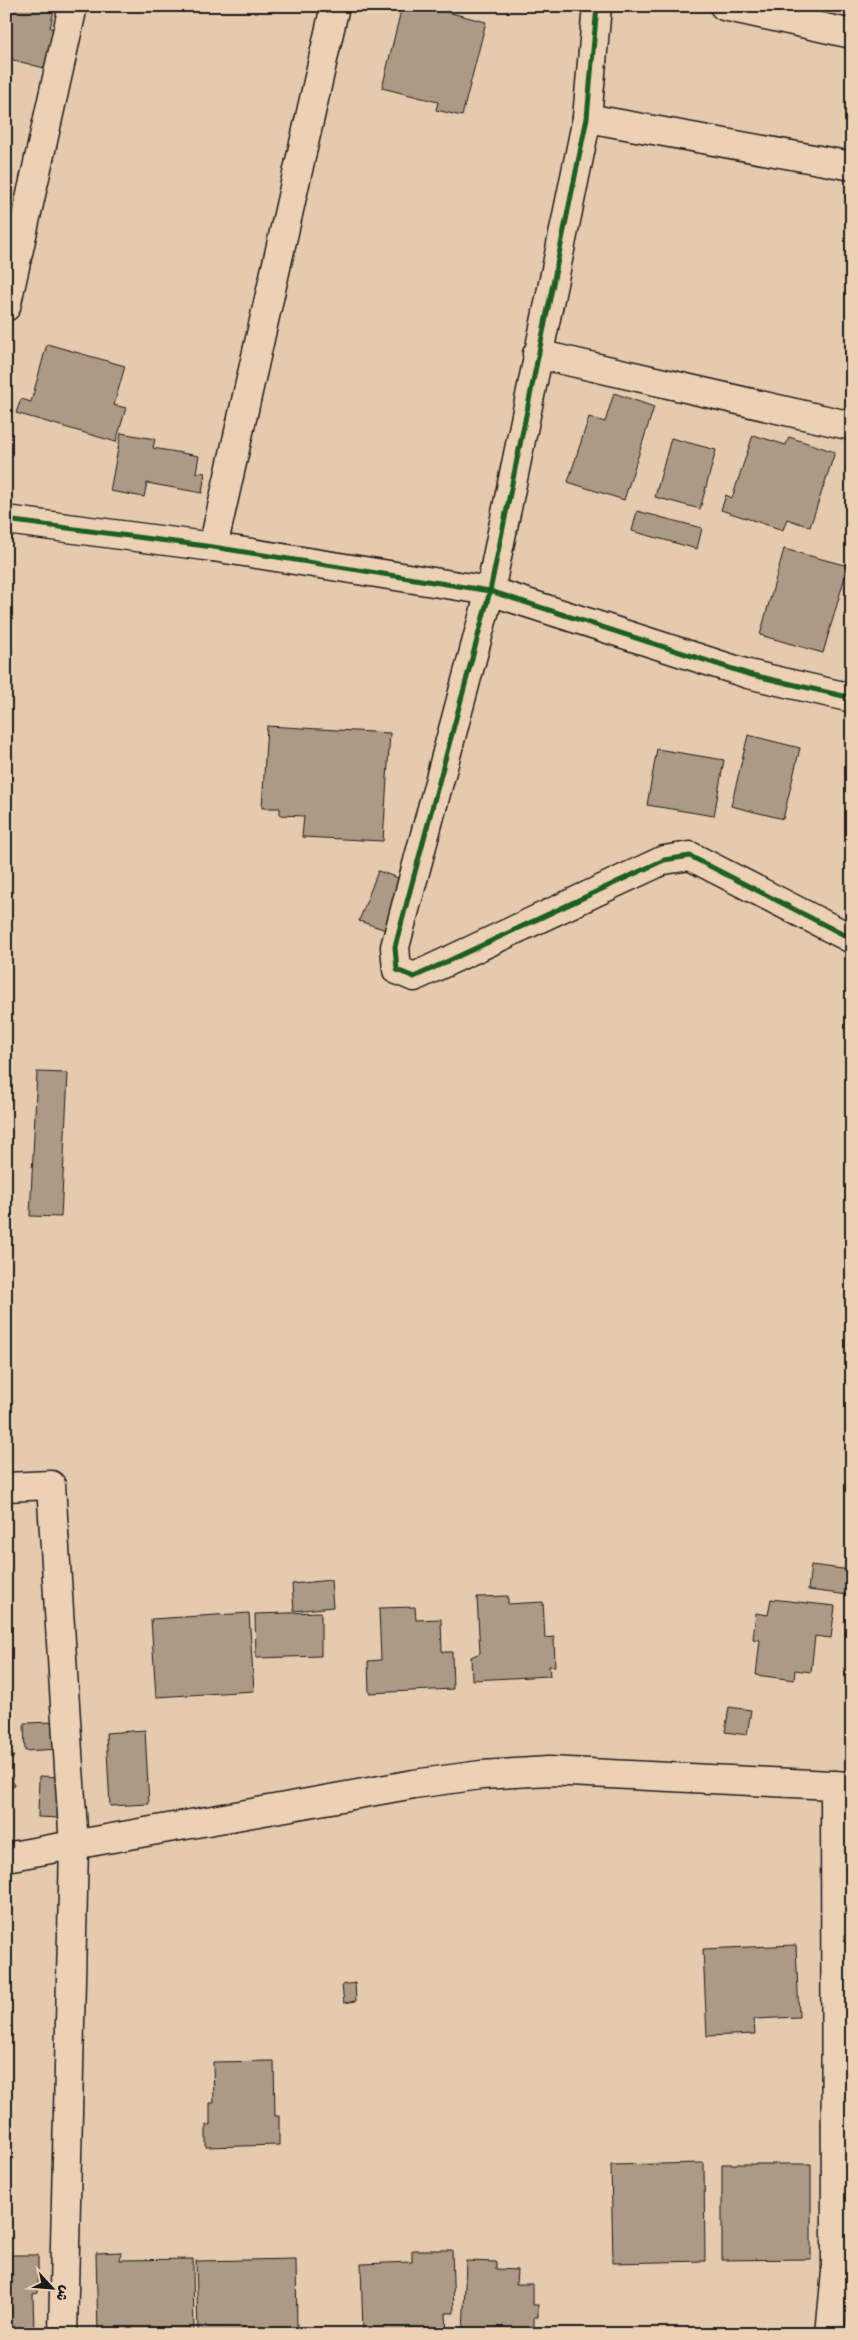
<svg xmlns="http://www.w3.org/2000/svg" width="858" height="2340" viewBox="0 0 858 2340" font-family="'Shantell Sans','Playpen Sans Arabic',sans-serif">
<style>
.building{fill:#ac9986;stroke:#1c1c1c}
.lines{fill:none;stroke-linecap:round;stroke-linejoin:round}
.minor-casing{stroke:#1c1c1c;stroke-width:31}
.minor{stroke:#edd1b4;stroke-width:28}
.cycleway-casing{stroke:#edd1b4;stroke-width:8}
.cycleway{stroke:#1b5e20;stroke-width:5}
</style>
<rect width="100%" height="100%" fill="#e5caae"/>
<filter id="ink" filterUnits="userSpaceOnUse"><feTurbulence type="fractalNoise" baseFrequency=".02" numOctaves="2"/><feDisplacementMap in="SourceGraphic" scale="10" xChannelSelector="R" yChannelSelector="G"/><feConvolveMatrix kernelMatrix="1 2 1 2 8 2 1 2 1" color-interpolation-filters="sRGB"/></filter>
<g filter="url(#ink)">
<g class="building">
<polygon points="6,6 55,6 50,28 54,29 44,68 6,58"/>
<polygon points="402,6 424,6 486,22 462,116 436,110 438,102 382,88"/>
<polygon points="47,344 125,366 114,405 126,408 116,442 16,413 21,399 31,402"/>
<polygon points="614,393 654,407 624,500 568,482 589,417 605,422"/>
<polygon points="121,433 155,439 153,448 199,456 196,472 205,473 202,493 147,483 144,497 110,491"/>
<polygon points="753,435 786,445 789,437 835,452 810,527 787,519 783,530 721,510 726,495 732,498"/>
<polygon points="671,438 716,450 700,509 655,497"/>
<polygon points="637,511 702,528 697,549 632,531"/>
<polygon points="784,549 848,566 823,653 760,635"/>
<polygon points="267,726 390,733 383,841 302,837 304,816 280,815 280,808 262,808"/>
<polygon points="748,735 800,748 783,819 731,806"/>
<polygon points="657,749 724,760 714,816 647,805"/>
<polygon points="378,871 404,880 386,930 359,921"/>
<polygon points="37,1072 68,1073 61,1217 30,1216"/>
<polygon points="811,1565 851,1570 849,1595 808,1590"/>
<polygon points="331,1580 333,1607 294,1611 292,1584"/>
<polygon points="508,1596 508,1604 543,1602 545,1638 554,1637 555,1666 549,1666 550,1676 472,1680 471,1657 480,1653 477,1597"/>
<polygon points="771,1599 835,1606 831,1638 815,1636 811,1672 795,1670 794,1680 756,1675 760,1640 753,1639 756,1613 768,1615"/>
<polygon points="415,1607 416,1620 441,1619 442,1652 452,1652 453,1689 369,1693 368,1661 381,1660 379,1608"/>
<polygon points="321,1612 321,1656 256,1658 255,1614"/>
<polygon points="249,1613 254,1691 156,1697 151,1619"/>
<polygon points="729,1707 751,1710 747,1735 725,1732"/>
<polygon points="57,1722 58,1749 25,1751 24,1723"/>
<polygon points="145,1730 149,1804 110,1806 106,1733"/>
<polygon points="6,1746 14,1757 6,1763"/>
<polygon points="6,1772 15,1785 6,1790"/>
<polygon points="39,1776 61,1777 60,1818 38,1817"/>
<polygon points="796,1945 799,2017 754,2019 755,2034 707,2036 703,1949"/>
<polygon points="355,1983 356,2001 344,2003 342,1985"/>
<polygon points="274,2061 275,2116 279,2116 279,2145 206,2147 206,2125 210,2125 210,2103 214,2103 213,2062"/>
<polygon points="704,2163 705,2261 613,2263 611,2165"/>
<polygon points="722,2164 811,2164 811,2259 722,2260"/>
<polygon points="412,2250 452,2250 454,2313 446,2313 447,2334 363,2334 361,2264 412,2262"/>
<polygon points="121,2252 120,2260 193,2259 194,2334 98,2334 96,2253"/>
<polygon points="6,2255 38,2255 38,2293 33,2294 34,2334 6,2334"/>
<polygon points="296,2259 297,2330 198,2332 196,2261"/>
<polygon points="466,2261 496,2262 496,2269 517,2270 516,2284 533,2284 533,2305 538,2305 538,2317 534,2317 534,2334 463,2334"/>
</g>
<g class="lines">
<defs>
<g id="minor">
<polyline points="724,6 852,34"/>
<polyline points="587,118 852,166"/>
<polyline points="6,307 73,6"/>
<polyline points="537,354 852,426"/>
<polyline points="6,520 213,547 490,591 587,118 597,6"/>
<polyline points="213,547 335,6"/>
<polyline points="852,698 748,674 490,591 395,947 397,970 414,977 664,860 690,856 852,939"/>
<polyline points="6,1487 51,1485 74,1846 63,2334"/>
<polyline points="6,1857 414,1784 481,1775 549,1771 852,1786"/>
<polyline points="830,2334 836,2272 835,1785"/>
</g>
</defs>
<use href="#minor" class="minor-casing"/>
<use href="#minor" class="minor"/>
<defs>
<g id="cycleway">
<polyline points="6,520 213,547 490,591 587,118 597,6"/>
<polyline points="852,698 748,674 490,591 395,947 397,970 414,977 664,860 690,856 852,939"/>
</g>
</defs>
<use href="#cycleway" class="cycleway-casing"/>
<use href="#cycleway" class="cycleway"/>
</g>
</g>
<rect width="858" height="2340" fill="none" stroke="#edd1b4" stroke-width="25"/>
<rect x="12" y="12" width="833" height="2315" fill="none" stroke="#1c1c1c" stroke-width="2" filter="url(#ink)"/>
<g transform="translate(52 2288) rotate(116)" stroke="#edd1b4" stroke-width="4" paint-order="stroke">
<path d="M0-4L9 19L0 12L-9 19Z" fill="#1c1c1c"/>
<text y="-8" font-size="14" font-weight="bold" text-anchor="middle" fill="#1c1c1c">ش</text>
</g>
</svg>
